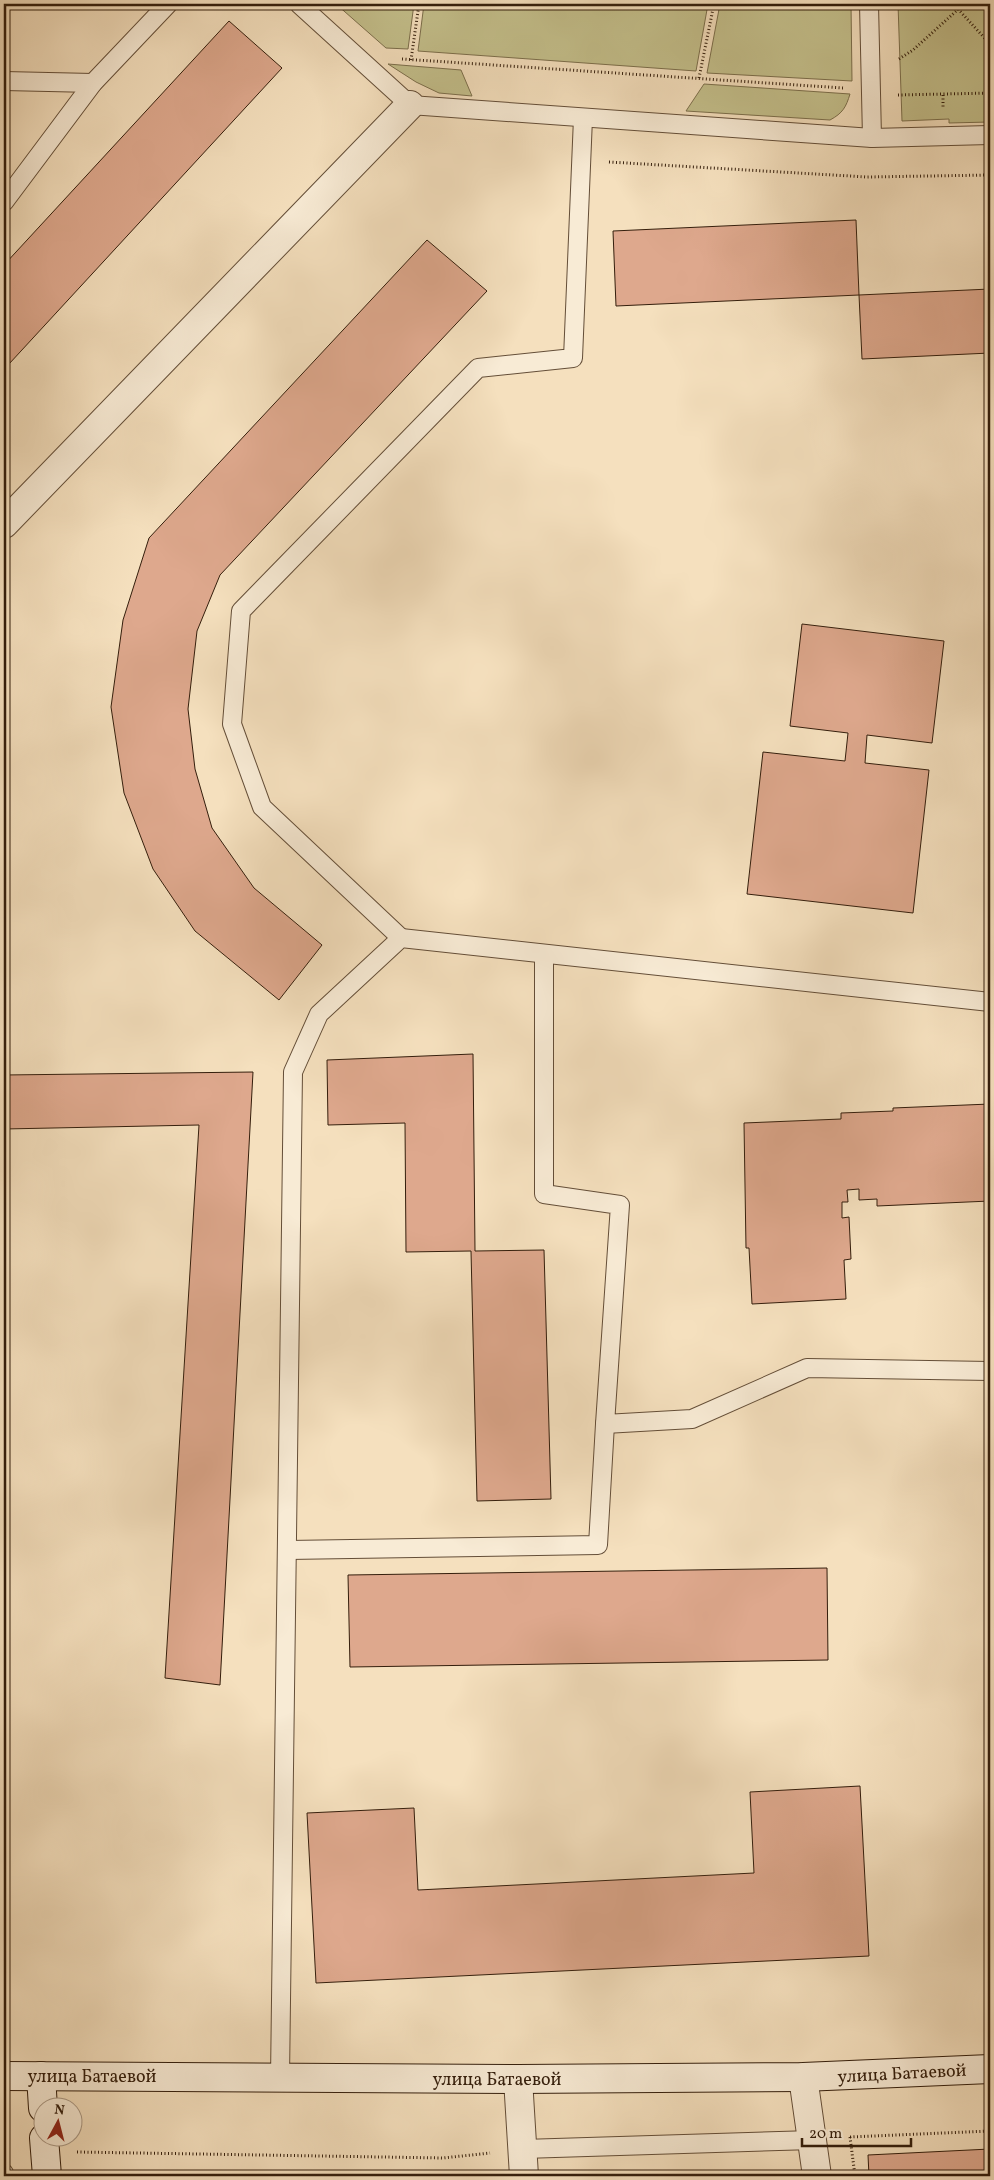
<svg xmlns="http://www.w3.org/2000/svg" width="994" height="2180" viewBox="0 0 994 2180" font-family="Vollkorn,serif">
<style>
.green{fill:#c4c08c;stroke:#7c6f4c}
.building{fill:#dea88d;stroke:#341e0c}
.lines{fill:none;stroke-linecap:round;stroke-linejoin:round}
.lane-casing{stroke:#644e38;stroke-width:20}
.street-casing{stroke:#644e38;stroke-width:30}
.secondary-casing{stroke:#341e0c;stroke-width:30}
.path{stroke:#341e0c;stroke-width:3;stroke-dasharray:1 2.5;stroke-linecap:butt}
.lane{stroke:#f8ebd5;stroke-width:18}
.street{stroke:#f8ebd5;stroke-width:28}
.secondary{stroke:#f8ebd5;stroke-width:28}
.labels{text-anchor:middle;stroke-width:4;stroke-linejoin:round;paint-order:stroke}
.street-label{font-size:18px;fill:#341e0c;stroke:#f8ebd5}
</style>
<rect width="100%" height="100%" fill="#f5e0be"/>
<filter id="stains"><feTurbulence type="fractalNoise" baseFrequency=".004" numOctaves="4"/><feColorMatrix values="0 0 0 0 .2 0 0 0 0 .09 0 0 0 0 .02 0 0 0 .5 -.17"/></filter>
<radialGradient id="worn" r=".72"><stop offset=".6" stop-color="#630" stop-opacity="0"/><stop offset="1" stop-color="#630" stop-opacity=".3"/></radialGradient>
<g class="green">
<polygon points="336,4 414,4 408,49 386,48"/>
<polygon points="424,4 708,4 696,71 418,51"/>
<polygon points="720,4 851,4 852,81 707,73"/>
<polygon points="898,4 990,4 990,122 949,123 949,119 902,121"/>
<polygon points="388,64 461,70 472,96 439,93 416,82"/>
<path d="M 704,84 L 850,94 C 846,107 843,113 830,120 L 686,111 Z"/>
</g>
<g class="building">
<polygon points="229,21 282,68 9,364 4,367 4,265"/>
<polygon points="856,220 859,295 616,306 613,231"/>
<polygon points="427,240 487,291 220,575 197,631 188,709 195,769 212,828 254,888 322,945 279,1000 195,931 153,869 124,793 111,707 123,620 149,538"/>
<polygon points="990,289 990,353 862,359 859,295"/>
<polygon points="802,624 944,641 932,743 867,735 865,763 929,770 913,913 747,894 763,752 845,761 848,733 790,726"/>
<polygon points="473,1054 475,1251 544,1250 551,1499 477,1501 471,1251 406,1252 405,1123 328,1125 327,1060"/>
<polygon points="253,1072 220,1685 165,1678 199,1125 4,1129 4,1075"/>
<polygon points="990,1104 990,1201 877,1206 877,1199 859,1200 859,1189 847,1190 848,1202 842,1202 842,1218 849,1217 851,1259 844,1260 846,1299 752,1304 749,1248 746,1248 744,1123 841,1119 841,1113 893,1111 893,1108"/>
<polygon points="827,1568 828,1660 350,1667 348,1575"/>
<polygon points="860,1786 869,1956 316,1983 307,1813 414,1808 418,1890 754,1873 750,1792"/>
<polygon points="990,2149 990,2176 869,2176 868,2155"/>
</g>
<g class="lines">
<defs>
<g id="lane">
<polyline points="299,4 410,105 872,138 990,135"/>
<polyline points="869,4 872,138"/>
<polyline points="4,81 93,83"/>
<polyline points="4,202 93,83 168,4"/>
<polyline points="401,938 262,807 232,724 241,611 478,368 573,358 583,118"/>
<polyline points="544,954 544,1194 620,1205 605,1424 692,1419 807,1368 990,1371"/>
<polyline points="288,1550 598,1545 605,1424"/>
<polyline points="280,2078 293,1072 319,1014 401,938 990,1002"/>
<polyline points="523,2149 813,2140"/>
<polyline points="4,2173 4,2176"/>
</g>
<g id="street">
<polyline points="4,524 410,105"/>
<polyline points="803,2077 817,2176"/>
<polyline points="518,2079 524,2176"/>
</g>
<g id="secondary">
<polyline points="4,2076 518,2079 803,2077 990,2069"/>
<polyline points="41,2076 43,2108"/>
<polyline points="44,2138 47,2176"/>
</g>
</defs>
<use href="#lane" class="lane-casing"/>
<use href="#street" class="street-casing"/>
<use href="#secondary" class="secondary-casing"/>
<g class="path">
<polyline points="958,9 990,44"/>
<polyline points="402,59 843,88"/>
<polyline points="899,59 913,50 964,4"/>
<polyline points="411,60 419,4"/>
<polyline points="699,78 714,4"/>
<polyline points="898,95 990,93"/>
<polyline points="943,95 943,109"/>
<polyline points="609,162 867,177 990,175"/>
<polyline points="850,2137 990,2131"/>
<polyline points="850,2137 855,2176"/>
<polyline points="77,2152 443,2158 490,2153"/>
</g>
<use href="#lane" class="lane"/>
<use href="#street" class="street"/>
<use href="#secondary" class="secondary"/>
</g>
<g class="labels">
<g class="street-label">
<text transform="translate(902 2073) rotate(-3)" y="6">улица Батаевой</text>
<text x="92" y="2082">улица Батаевой</text>
<text x="497" y="2085">улица Батаевой</text>
</g>
</g>
<rect width="994" height="2180" fill="none" stroke="#f5e0be" stroke-width="20"/>
<rect x="5" y="5" width="984" height="2170" fill="none" stroke="#341e0c" stroke-width="2.5"/>
<rect x="10" y="10" width="974" height="2160" fill="none" stroke="#341e0c"/>
<g transform="translate(58 2122) rotate(7)"><circle r="24" fill="#f8ebd5" stroke="#aa9985"/>
<path d="M0-4L9 19L0 12L-9 19Z" fill="#8f2418"/>
<text y="-8" font-size="14" font-weight="bold" text-anchor="middle" fill="#341e0c">N</text>
</g>
<path d="M802 2138v8h109v-8" fill="none" stroke="#341e0c" stroke-width="2.5"/>
<text x="809" y="2138" font-size="15" fill="#341e0c" stroke="#f8ebd5" stroke-width="4" paint-order="stroke">20 m</text>
<rect width="100%" height="100%" filter="url(#stains)"/>
<rect width="100%" height="100%" fill="url(#worn)"/>
</svg>
